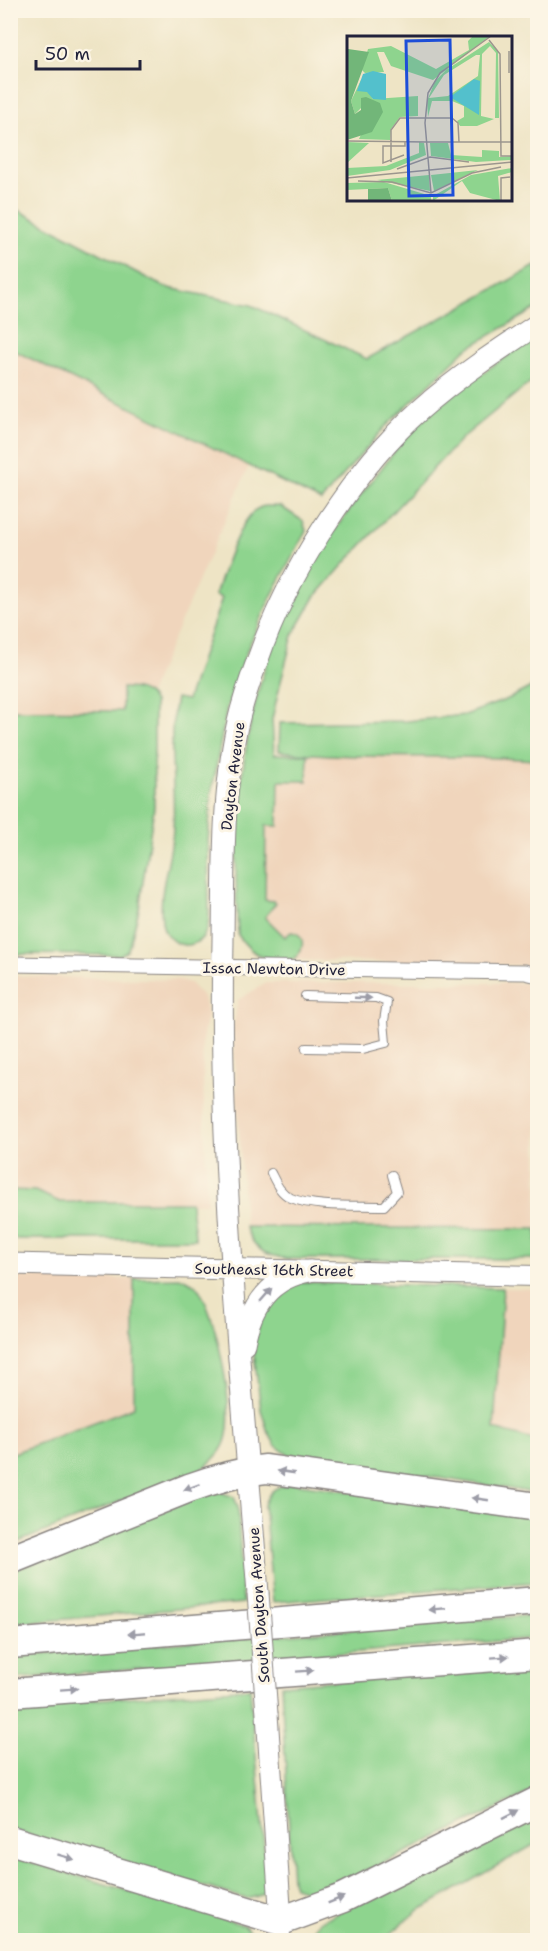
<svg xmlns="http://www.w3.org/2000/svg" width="548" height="1951" viewBox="0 0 548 1951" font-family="'Shantell Sans',sans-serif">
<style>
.built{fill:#f0d5bc}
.green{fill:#8ed48e;stroke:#587b64;stroke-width:1.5}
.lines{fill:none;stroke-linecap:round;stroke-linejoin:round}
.service-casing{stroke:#888380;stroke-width:10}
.minor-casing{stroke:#888380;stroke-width:17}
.tertiary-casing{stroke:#888380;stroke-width:22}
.secondary-casing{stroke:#888380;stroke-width:23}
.motorway-casing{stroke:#888380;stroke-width:31}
.service{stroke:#fff;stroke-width:8}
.minor{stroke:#fff;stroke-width:15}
.tertiary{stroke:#fff;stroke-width:20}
.secondary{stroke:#fff;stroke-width:21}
.motorway{stroke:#fff;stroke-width:28}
.secondary-bridge-casing{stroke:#888380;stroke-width:23;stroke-linecap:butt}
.secondary-bridge{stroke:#fff;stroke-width:21}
.oneway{fill:#9c9ca7}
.labels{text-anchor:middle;stroke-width:6;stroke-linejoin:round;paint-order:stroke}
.street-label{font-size:15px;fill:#22223b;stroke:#fcf5e5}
.inset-road{fill:none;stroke:#9c968e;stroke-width:1.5}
.view{fill:#1d4ed8;fill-opacity:0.15;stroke:#1d4ed8;stroke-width:3}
.inset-edge{fill:none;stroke:#22223b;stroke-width:3}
</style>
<rect width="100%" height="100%" fill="#fcf5e5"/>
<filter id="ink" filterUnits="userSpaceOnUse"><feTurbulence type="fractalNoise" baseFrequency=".0167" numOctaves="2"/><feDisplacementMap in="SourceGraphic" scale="12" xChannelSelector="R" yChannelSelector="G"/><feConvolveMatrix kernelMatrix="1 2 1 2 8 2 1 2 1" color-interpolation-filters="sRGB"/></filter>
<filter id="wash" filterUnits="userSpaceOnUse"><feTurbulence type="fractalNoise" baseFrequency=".008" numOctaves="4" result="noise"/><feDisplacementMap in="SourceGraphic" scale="24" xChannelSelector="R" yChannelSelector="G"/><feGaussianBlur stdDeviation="1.35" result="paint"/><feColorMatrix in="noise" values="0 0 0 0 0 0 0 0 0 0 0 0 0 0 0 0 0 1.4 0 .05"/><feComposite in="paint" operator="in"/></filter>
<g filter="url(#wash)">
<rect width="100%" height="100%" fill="#eee4c5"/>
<g class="built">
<polygon points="11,349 251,461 149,694 139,688 122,711 11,710"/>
<polygon points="274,755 504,757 537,760 537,966 270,959 253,954 238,935 238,817"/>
<polygon points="11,976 180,980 190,983 203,997 207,1015 202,1040 207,1203 60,1202 35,1191 11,1190"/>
<polygon points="266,983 523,983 537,985 537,1229 245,1227 233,1029 238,1000"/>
<polygon points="11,1276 134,1279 134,1407 11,1454"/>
<polygon points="503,1288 537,1289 537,1441 494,1429"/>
</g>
<g class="green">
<polygon points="10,206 164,287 251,305 367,359 537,265 537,308 466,349 384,428 321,501 11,349"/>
<path d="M 537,337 L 537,379 L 523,388 L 461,439 L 345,563 L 315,597 L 293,635 L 279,689 L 272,719 L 274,754 L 308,755 L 307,781 L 279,781 L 278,826 L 266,826 L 265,900 L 274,901 L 276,903 L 265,917 L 285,937 L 291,932 C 308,934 304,953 292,960 C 264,959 255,959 238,935 C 232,835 240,730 276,636 C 297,579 334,529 371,482 C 389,458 408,433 431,413 C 464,384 500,360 537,337 Z"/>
<path d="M 280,506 L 303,521 L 306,531 L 272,595 L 248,648 L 227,707 L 211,795 L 208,843 L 209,918 C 208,923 208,930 204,935 C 192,954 164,944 162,921 C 158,890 171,861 173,830 C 176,786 167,742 176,698 L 187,700 L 222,598 L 215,595 C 222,575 240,514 261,507 C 266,505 274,507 280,506 Z"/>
<path d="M 537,684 L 537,760 C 452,753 365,761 279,751 L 280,723 L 407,721 L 465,715 L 508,699 Z"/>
<path d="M 122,688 C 137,688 146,689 154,702 L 154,807 L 139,909 L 130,944 L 127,951 L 120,955 L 11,954 L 11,710 L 122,711 Z"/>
<path d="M 11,1190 L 35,1191 L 60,1202 L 191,1202 C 191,1215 195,1226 195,1239 L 11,1239 Z"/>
<path d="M 245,1227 L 537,1229 L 537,1259 L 288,1259 C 263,1255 255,1250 245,1227 Z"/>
<path d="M 182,1278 C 189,1281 196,1284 200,1291 C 217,1322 235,1406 226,1439 C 223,1451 213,1460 204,1468 L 11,1545 L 11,1454 L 134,1407 L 134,1279 Z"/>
<polygon points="304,1282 503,1288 494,1429 537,1441 537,1493 414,1474 326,1465 303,1460 287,1454 275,1445 267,1429 261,1410 253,1346 262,1310 281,1285"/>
<path d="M 291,1483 L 537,1518 L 537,1582 L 273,1602 L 264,1505 C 269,1490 276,1487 291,1483 Z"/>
<polygon points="220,1492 234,1497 238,1507 243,1603 11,1624 10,1572 201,1495"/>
<polygon points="537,1615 537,1638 11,1679 11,1656"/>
<polygon points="537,1665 537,1789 327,1890 314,1893 294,1887 292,1881 281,1685"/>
<polygon points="250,1688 267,1880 266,1890 258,1896 247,1899 11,1830 11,1706"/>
<polygon points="537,1812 537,1843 418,1911 383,1940 306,1940 319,1922"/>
<polygon points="10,1856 244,1925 259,1940 11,1940"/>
</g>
</g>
<g filter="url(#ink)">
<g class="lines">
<defs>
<g id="service">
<polyline points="305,996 376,998 387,1002 384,1021 386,1043 363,1049 306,1048"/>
<path d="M 271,1173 C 276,1183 280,1193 291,1198 C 315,1208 357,1205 384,1206 L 397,1192 L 392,1175"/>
</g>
<g id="minor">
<polyline points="10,964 525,972 538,975"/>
<polyline points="281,1921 283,1940"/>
</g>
<polyline id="tertiary" points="233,1269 538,1276"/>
<g id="secondary">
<polyline points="10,1264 233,1269"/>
<path d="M 244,1344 C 251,1305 270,1278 310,1271"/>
<path d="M 258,1593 C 241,1376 218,1159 223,941 C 224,870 222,795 237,726 C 242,704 250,680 258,659 C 287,575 353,470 420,410 C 456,378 497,351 538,324"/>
<polyline points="267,1714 281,1921"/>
</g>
<g id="motorway">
<path d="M 10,1560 L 189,1488 C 214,1479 239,1472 266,1469 L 538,1507"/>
<polyline points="10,1644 538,1601"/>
<polyline points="10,1693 538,1654"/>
<polyline points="10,1840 281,1921 343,1898 538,1801"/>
</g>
</defs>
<use href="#service" class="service-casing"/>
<use href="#minor" class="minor-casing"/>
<use href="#tertiary" class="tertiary-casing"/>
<use href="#secondary" class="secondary-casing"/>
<use href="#motorway" class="motorway-casing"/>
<use href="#service" class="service"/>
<use href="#minor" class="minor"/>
<use href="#tertiary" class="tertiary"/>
<use href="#secondary" class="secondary"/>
<use href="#motorway" class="motorway"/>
<defs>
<polyline id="secondary-bridge" points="258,1593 267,1714"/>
</defs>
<use href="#secondary-bridge" class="secondary-bridge-casing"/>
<use href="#secondary-bridge" class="secondary-bridge"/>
</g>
<defs><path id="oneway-solid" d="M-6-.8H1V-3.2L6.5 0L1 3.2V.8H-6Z" transform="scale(1.5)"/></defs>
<g class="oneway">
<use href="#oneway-solid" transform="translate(363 998) rotate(2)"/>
<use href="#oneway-solid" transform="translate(266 1295) rotate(-49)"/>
<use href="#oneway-solid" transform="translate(286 1472) rotate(-172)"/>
<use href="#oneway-solid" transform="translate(192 1487) rotate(160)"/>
<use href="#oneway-solid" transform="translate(480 1499) rotate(-172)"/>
<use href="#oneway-solid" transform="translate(437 1609) rotate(175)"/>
<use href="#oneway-solid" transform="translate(137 1633) rotate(175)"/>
<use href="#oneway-solid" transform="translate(500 1657) rotate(-4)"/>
<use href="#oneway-solid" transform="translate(305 1671) rotate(-4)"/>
<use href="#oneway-solid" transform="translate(69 1689) rotate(-4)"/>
<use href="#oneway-solid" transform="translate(511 1814) rotate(-27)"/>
<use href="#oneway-solid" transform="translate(66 1857) rotate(17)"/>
<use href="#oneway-solid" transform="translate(336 1900) rotate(-22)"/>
</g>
</g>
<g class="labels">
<g class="street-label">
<text transform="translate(233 776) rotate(-83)" y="5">Dayton Avenue</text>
<text transform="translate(274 969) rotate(1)" y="5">Issac Newton Drive</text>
<text transform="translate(274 1270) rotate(1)" y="5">Southeast 16th Street</text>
<text transform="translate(259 1605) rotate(-94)" y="5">South Dayton Avenue</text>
</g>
</g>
<g transform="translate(347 36)">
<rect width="165" height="165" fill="#eee4c5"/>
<path d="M 126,0 L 143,0 L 86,44 L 44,30 L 37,16 L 30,16 L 37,36 L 18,37 L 15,34 L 21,13 L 44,10 L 89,33 L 122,14 L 121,5 ZM 142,6 L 151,15 L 152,82 L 148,82 L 149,17 L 143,10 L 135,18 L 134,80 L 147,83 L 130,90 L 113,90 L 110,85 L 117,81 L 117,70 L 105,65 L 85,65 L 81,81 L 80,65 L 88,45 L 99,34 ZM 129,19 L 133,19 L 131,40 L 101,60 L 82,62 L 97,39 ZM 14,44 L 26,63 L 71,60 L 71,80 L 53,81 L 44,93 L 43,104 L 12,103 L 28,68 L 22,64 L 8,78 L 4,65 ZM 0,106 L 22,107 L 0,127 ZM 72,106 L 77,107 L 79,119 L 43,134 L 0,140 L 0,132 L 39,130 L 72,117 ZM 83,107 L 101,107 L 104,119 L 135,121 L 135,114 L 152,115 L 152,121 L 165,120 L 165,124 L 129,126 L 84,120 ZM 165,132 L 165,136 L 151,140 L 153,165 L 123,157 L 115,145 L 86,165 L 86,160 L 124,139 ZM 131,134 L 87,155 L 84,139 ZM 82,139 L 83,155 L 30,144 ZM 37,146 L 84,160 L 84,165 L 45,165 L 41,152 L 0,154 L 0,147 Z" fill="#8ed48e" fill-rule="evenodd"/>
<path d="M 1,13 L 22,16 L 4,65 L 8,78 L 14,74 L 14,62 L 19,61 L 33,67 L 36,76 L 25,96 L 0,104 ZM 41,152 L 45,165 L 21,165 L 21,153 Z" fill="#72b679"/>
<path d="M 26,35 L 39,38 L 39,64 L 26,63 L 20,56 L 10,55 L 16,38 ZM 127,43 L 133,45 L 132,79 L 103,61 Z" fill="#53c0cc"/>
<path class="inset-road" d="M 142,4 L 153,18 L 154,120 L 165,120M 162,37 L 162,15M 0,105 L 80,106M 80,106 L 165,106M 57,119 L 36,127 L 36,110 L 58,110 L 58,105M 44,126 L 44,94 L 53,82 L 105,82 L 111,87 L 112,106M 50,133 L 83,121 L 122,126M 0,142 L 165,126M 11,145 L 45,146 L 84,157 L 125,137 L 154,131M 84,157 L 78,87 L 81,57 L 93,37 L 144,0M 154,165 L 154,142 L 163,141"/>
<path class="view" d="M 103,4 L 106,159 L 62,160 L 59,5 Z"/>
<rect width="165" height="165" class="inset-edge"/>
</g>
<rect width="548" height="1951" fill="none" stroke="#fcf5e5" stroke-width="36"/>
<path d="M36 60v9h104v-9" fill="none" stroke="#22223b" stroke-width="3"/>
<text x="45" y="60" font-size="18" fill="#22223b" stroke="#fcf5e5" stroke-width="4.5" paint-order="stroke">50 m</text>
</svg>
